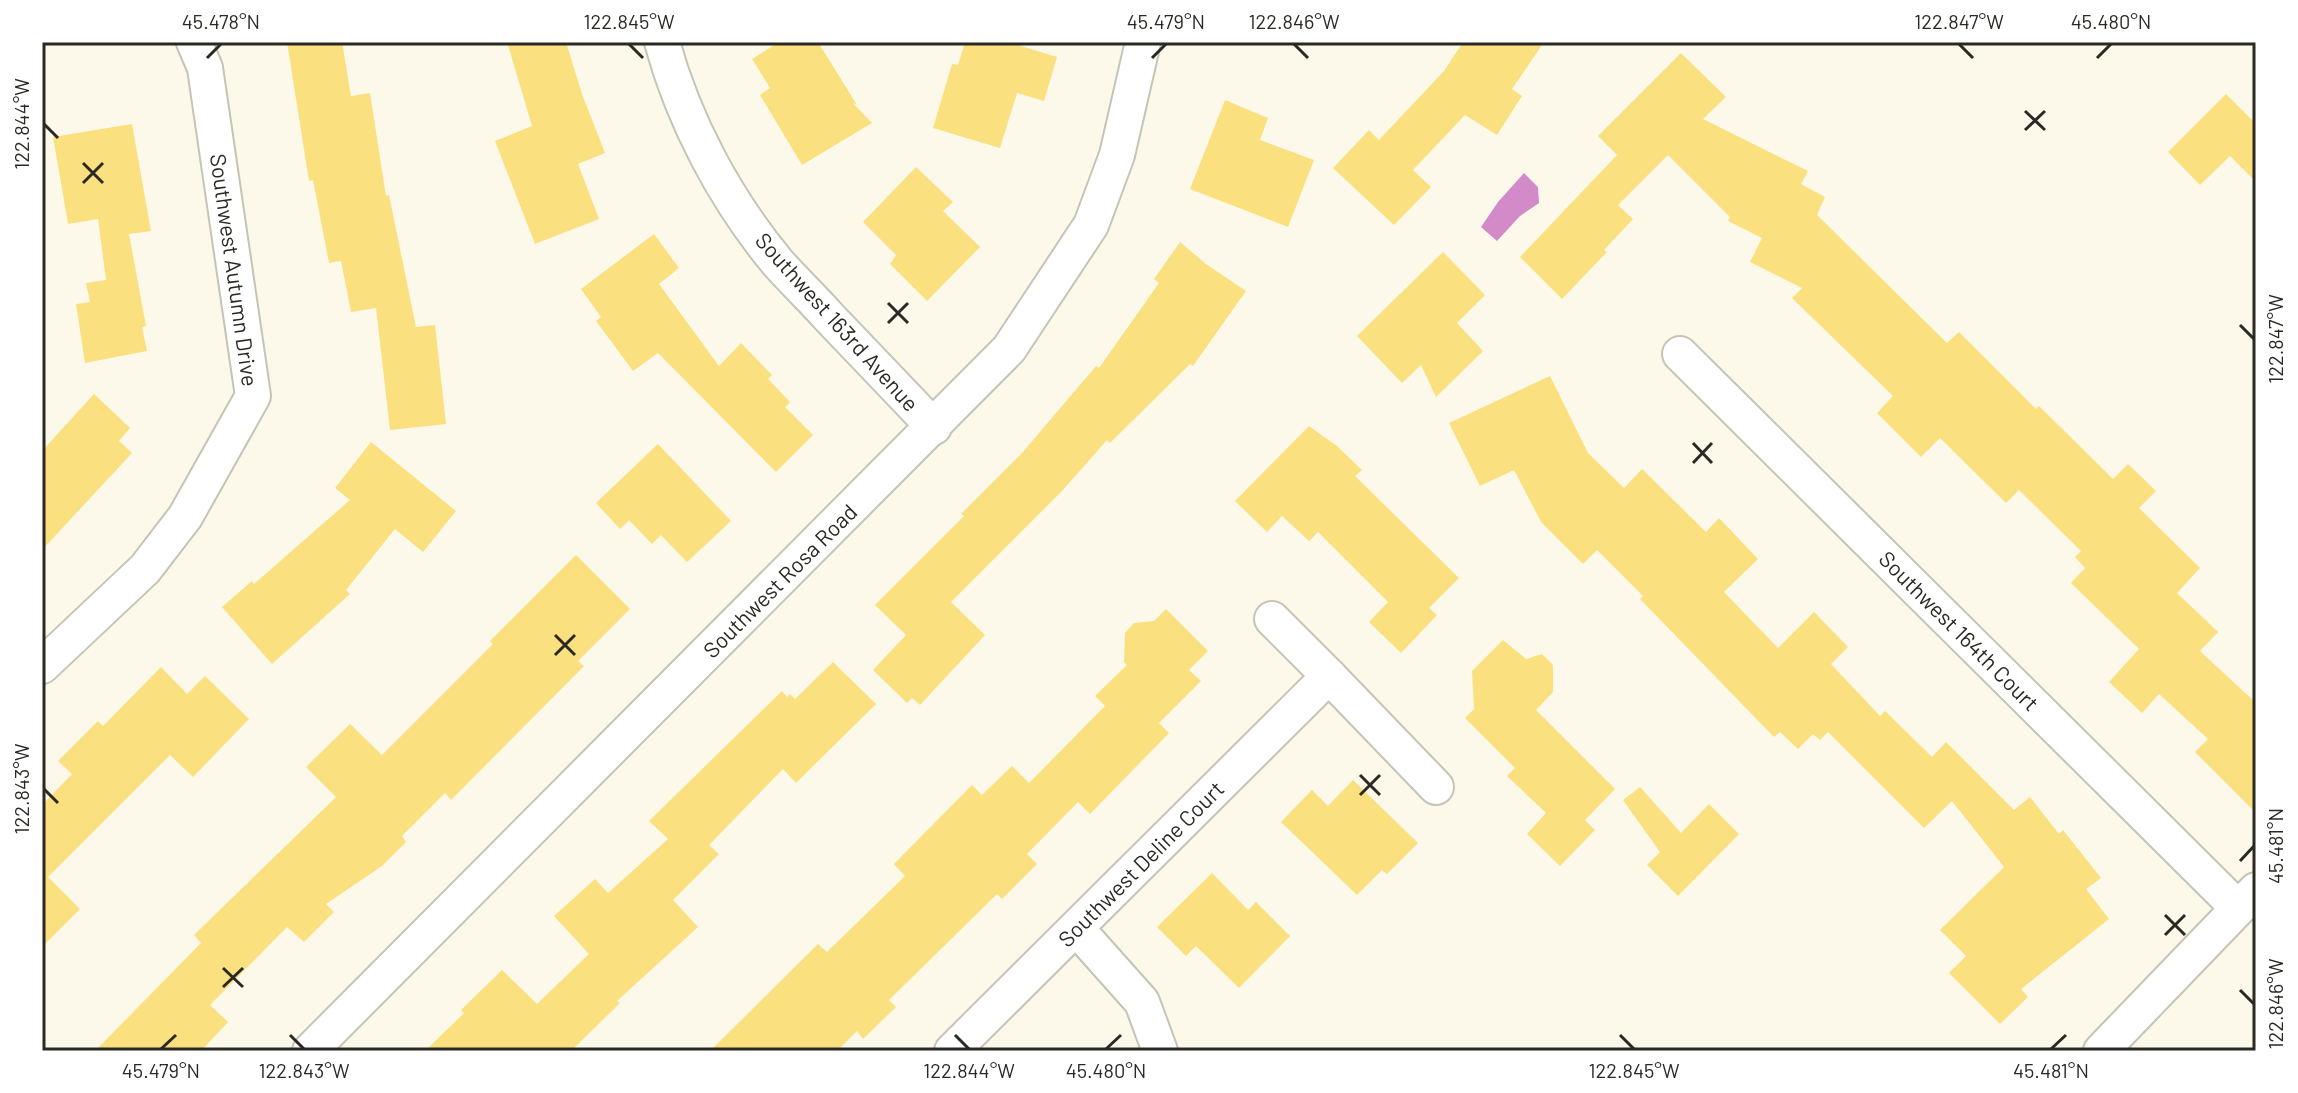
<svg xmlns="http://www.w3.org/2000/svg" width="2298" height="1093" viewBox="0 0 2298 1093" font-family="Barlow,sans-serif">
<style>
.water{fill:#d38ac8}
.building{fill:#fbe080}
.lines{fill:none;stroke-linecap:round;stroke-linejoin:round}
.minor-casing{stroke:#c7c3b5;stroke-width:38}
.minor{stroke:#fff;stroke-width:34}
.ticks{fill:none;stroke:#2a2923;stroke-width:3}
.labels{text-anchor:middle;stroke-width:7;stroke-linejoin:round;paint-order:stroke}
.street-label{font-size:22px;fill:#2a2923;stroke:#fff}
.neatline{fill:none;stroke:#2a2923;stroke-width:3}
.ticks-label{font-size:20px;text-anchor:middle;fill:#2a2923}
</style>
<rect width="100%" height="100%" fill="#fdf9ea"/>
<polygon class="water" points="1524,173 1538,187 1539,203 1520,216 1497,241 1481,227 1498,202"/>
<g class="building">
<polygon points="287,42 342,42 351,96 370,93 386,196 389,195 416,327 435,325 446,424 390,430 376,308 351,312 341,261 329,263 313,180 309,181"/>
<polygon points="507,42 566,42 582,94 605,153 578,164 599,219 535,244 495,141 532,126"/>
<polygon points="779,42 818,42 857,105 853,103 872,123 802,165 760,95 770,88 752,59"/>
<polygon points="965,42 1008,42 1057,57 1044,101 1017,93 1000,148 933,128 952,64 958,65"/>
<polygon points="1463,42 1544,42 1512,89 1522,96 1497,135 1465,115 1413,170 1431,187 1394,225 1333,168 1369,130 1379,140 1444,71"/>
<polygon points="1681,53 1726,97 1703,119 1808,171 1801,184 1825,197 1817,215 1947,343 1959,332 2036,409 2039,406 2113,479 2128,464 2156,491 2139,508 2200,568 2177,593 2218,632 2200,651 2256,703 2256,813 2195,752 2208,739 2159,694 2142,713 2109,682 2139,649 2071,583 2085,568 2075,557 2081,551 2019,490 2006,503 1940,438 1921,457 1877,413 1893,396 1792,298 1802,288 1750,262 1762,238 1728,221 1730,217 1668,155 1618,205 1633,219 1604,250 1607,252 1562,299 1520,257 1617,155 1598,136"/>
<polygon points="2226,94 2256,124 2256,182 2230,156 2200,185 2168,152"/>
<polygon points="1225,100 1268,118 1260,140 1314,160 1288,227 1190,189"/>
<polygon points="132,124 151,231 129,234 146,326 142,327 147,351 85,363 76,304 90,302 86,283 106,280 98,219 68,224 53,137"/>
<polygon points="916,167 953,202 943,211 980,247 927,301 890,264 896,255 863,222"/>
<polygon points="654,234 679,268 659,284 719,366 741,343 772,375 768,379 790,402 785,407 813,435 776,472 658,353 633,371 596,321 601,317 581,289"/>
<polygon points="1180,242 1206,264 1246,291 1193,366 1190,364 1110,443 1107,440 1062,491 951,602 985,635 920,705 912,698 907,703 873,670 906,635 875,605 964,516 961,514 1022,453 1096,366 1099,368 1159,283 1154,279"/>
<polygon points="1443,252 1485,295 1457,323 1483,351 1436,397 1421,365 1402,383 1357,336"/>
<polygon points="1550,376 1588,453 1624,488 1642,469 1706,532 1719,518 1758,559 1724,592 1778,648 1814,612 1848,647 1831,664 1880,716 1885,711 1932,757 1946,742 2014,810 2030,797 2059,834 2063,830 2101,878 2086,889 2109,919 2021,989 2028,997 2000,1024 1949,973 1966,956 1940,930 2004,867 1952,801 1924,828 1828,732 1820,740 1813,734 1798,749 1780,732 1774,737 1640,599 1643,596 1597,550 1583,564 1541,522 1514,470 1480,486 1449,423"/>
<polygon points="94,394 130,428 119,441 132,453 42,550 42,451"/>
<polygon points="1309,426 1337,446 1362,470 1355,476 1459,578 1429,608 1437,615 1401,653 1369,622 1388,602 1318,532 1309,541 1282,516 1267,532 1235,501"/>
<polygon points="371,442 456,511 423,552 395,529 346,590 350,594 272,664 222,607 252,581 254,584 350,500 335,488"/>
<polygon points="658,444 731,521 687,562 661,535 652,544 629,520 620,529 596,503"/>
<polygon points="576,555 630,609 578,661 584,666 451,800 445,793 402,836 406,842 382,866 326,904 334,912 304,942 287,927 210,1005 228,1022 201,1051 95,1051 201,943 194,935 336,797 306,767 350,724 382,755 493,644 490,641"/>
<polygon points="1166,609 1208,651 1189,670 1201,681 1159,723 1169,733 1090,814 1078,802 1027,854 1037,864 1002,899 997,894 889,1000 896,1007 863,1039 857,1031 837,1051 710,1051 818,944 827,952 905,876 894,864 972,785 982,795 1012,766 1029,783 1105,706 1095,696 1127,665 1124,662 1125,633 1134,623 1154,621"/>
<polygon points="1503,640 1526,659 1542,654 1553,665 1553,692 1536,710 1615,789 1585,820 1595,830 1560,866 1527,834 1546,813 1507,776 1515,768 1465,718 1474,709 1472,671"/>
<polygon points="833,662 876,704 796,783 783,769 709,845 719,854 673,900 698,927 617,1001 620,1003 571,1051 425,1051 464,1013 461,1010 502,970 537,1004 589,954 554,916 595,879 608,893 668,839 649,821 782,691 787,697 790,694 795,699"/>
<polygon points="161,667 187,694 205,676 249,719 193,777 170,755 48,877 80,909 42,947 42,805 72,774 58,761 98,721 103,726"/>
<polygon points="1353,780 1418,843 1387,874 1382,870 1357,895 1281,822 1312,790 1328,806"/>
<polygon points="1640,787 1681,833 1709,804 1739,834 1678,896 1647,865 1660,852 1623,800"/>
<polygon points="1212,873 1248,910 1256,902 1290,936 1239,988 1196,946 1186,956 1157,927"/>
</g>
<g class="lines">
<defs>
<g id="minor">
<path d="M 662,42 C 684,122 725,199 778,263 C 794,281 812,298 828,316 C 863,353 899,390 934,427"/>
<polyline points="1680,354 2238,908"/>
<polyline points="1272,619 1329,676"/>
<polyline points="42,666 145,569 185,517 253,396 205,68 194,42"/>
<polyline points="1077,929 1142,1002 1160,1051"/>
<polyline points="310,1051 1009,349 1091,225 1117,155 1143,42"/>
<polyline points="952,1051 1329,676 1436,787"/>
<polyline points="2101,1051 2256,890"/>
</g>
</defs>
<use href="#minor" class="minor-casing"/>
<use href="#minor" class="minor"/>
</g>
<path class="ticks" d="M 629,44 L 643,58M 1294,44 L 1308,58M 1959,44 L 1973,58M 207,58 L 221,44M 1152,58 L 1166,44M 2097,58 L 2111,44M 2025,111 L 2045,130M 44,124 L 58,138M 2025,130 L 2045,111M 83,163 L 103,183M 83,183 L 103,163M 888,303 L 908,323M 888,323 L 908,303M 2240,325 L 2254,339M 1693,443 L 1712,463M 1693,463 L 1712,443M 555,635 L 575,655M 555,655 L 575,635M 1360,775 L 1380,795M 44,789 L 58,803M 1360,795 L 1380,775M 2240,861 L 2254,846M 2165,915 L 2185,935M 2165,935 L 2185,915M 223,968 L 243,987M 223,987 L 243,968M 2240,990 L 2254,1004M 290,1035 L 304,1049M 955,1035 L 969,1049M 1620,1035 L 1634,1049M 161,1049 L 176,1035M 1106,1049 L 1121,1035M 2051,1049 L 2066,1035"/>
<g class="labels">
<g class="street-label">
<text transform="translate(234 270) rotate(82)" y="8">Southwest Autumn Drive</text>
<text transform="translate(837 322) rotate(48)" y="8">Southwest 163rd Avenue</text>
<text transform="translate(780 581) rotate(-45)" y="8">Southwest Rosa Road</text>
<text transform="translate(1959 631) rotate(45)" y="8">Southwest 164th Court</text>
<text transform="translate(1141 864) rotate(-45)" y="8">Southwest Deline Court</text>
</g>
</g>
<rect width="2298" height="1093" fill="none" stroke="#ffffff" stroke-width="88"/>
<rect x="44" y="44" width="2210" height="1005" class="neatline"/>
<g class="ticks-label">
<text x="221" y="29">45.478°N</text>
<text x="629" y="29">122.845°W</text>
<text x="1166" y="29">45.479°N</text>
<text x="1294" y="29">122.846°W</text>
<text x="1959" y="29">122.847°W</text>
<text x="2111" y="29">45.480°N</text>
<text transform="translate(22 124) rotate(-90)" y="7">122.844°W</text>
<text transform="translate(2276 339) rotate(-90)" y="7">122.847°W</text>
<text transform="translate(22 789) rotate(-90)" y="7">122.843°W</text>
<text transform="translate(2276 846) rotate(-90)" y="7">45.481°N</text>
<text transform="translate(2276 1004) rotate(-90)" y="7">122.846°W</text>
<text x="161" y="1078">45.479°N</text>
<text x="304" y="1078">122.843°W</text>
<text x="969" y="1078">122.844°W</text>
<text x="1106" y="1078">45.480°N</text>
<text x="1634" y="1078">122.845°W</text>
<text x="2051" y="1078">45.481°N</text>
</g>
</svg>
